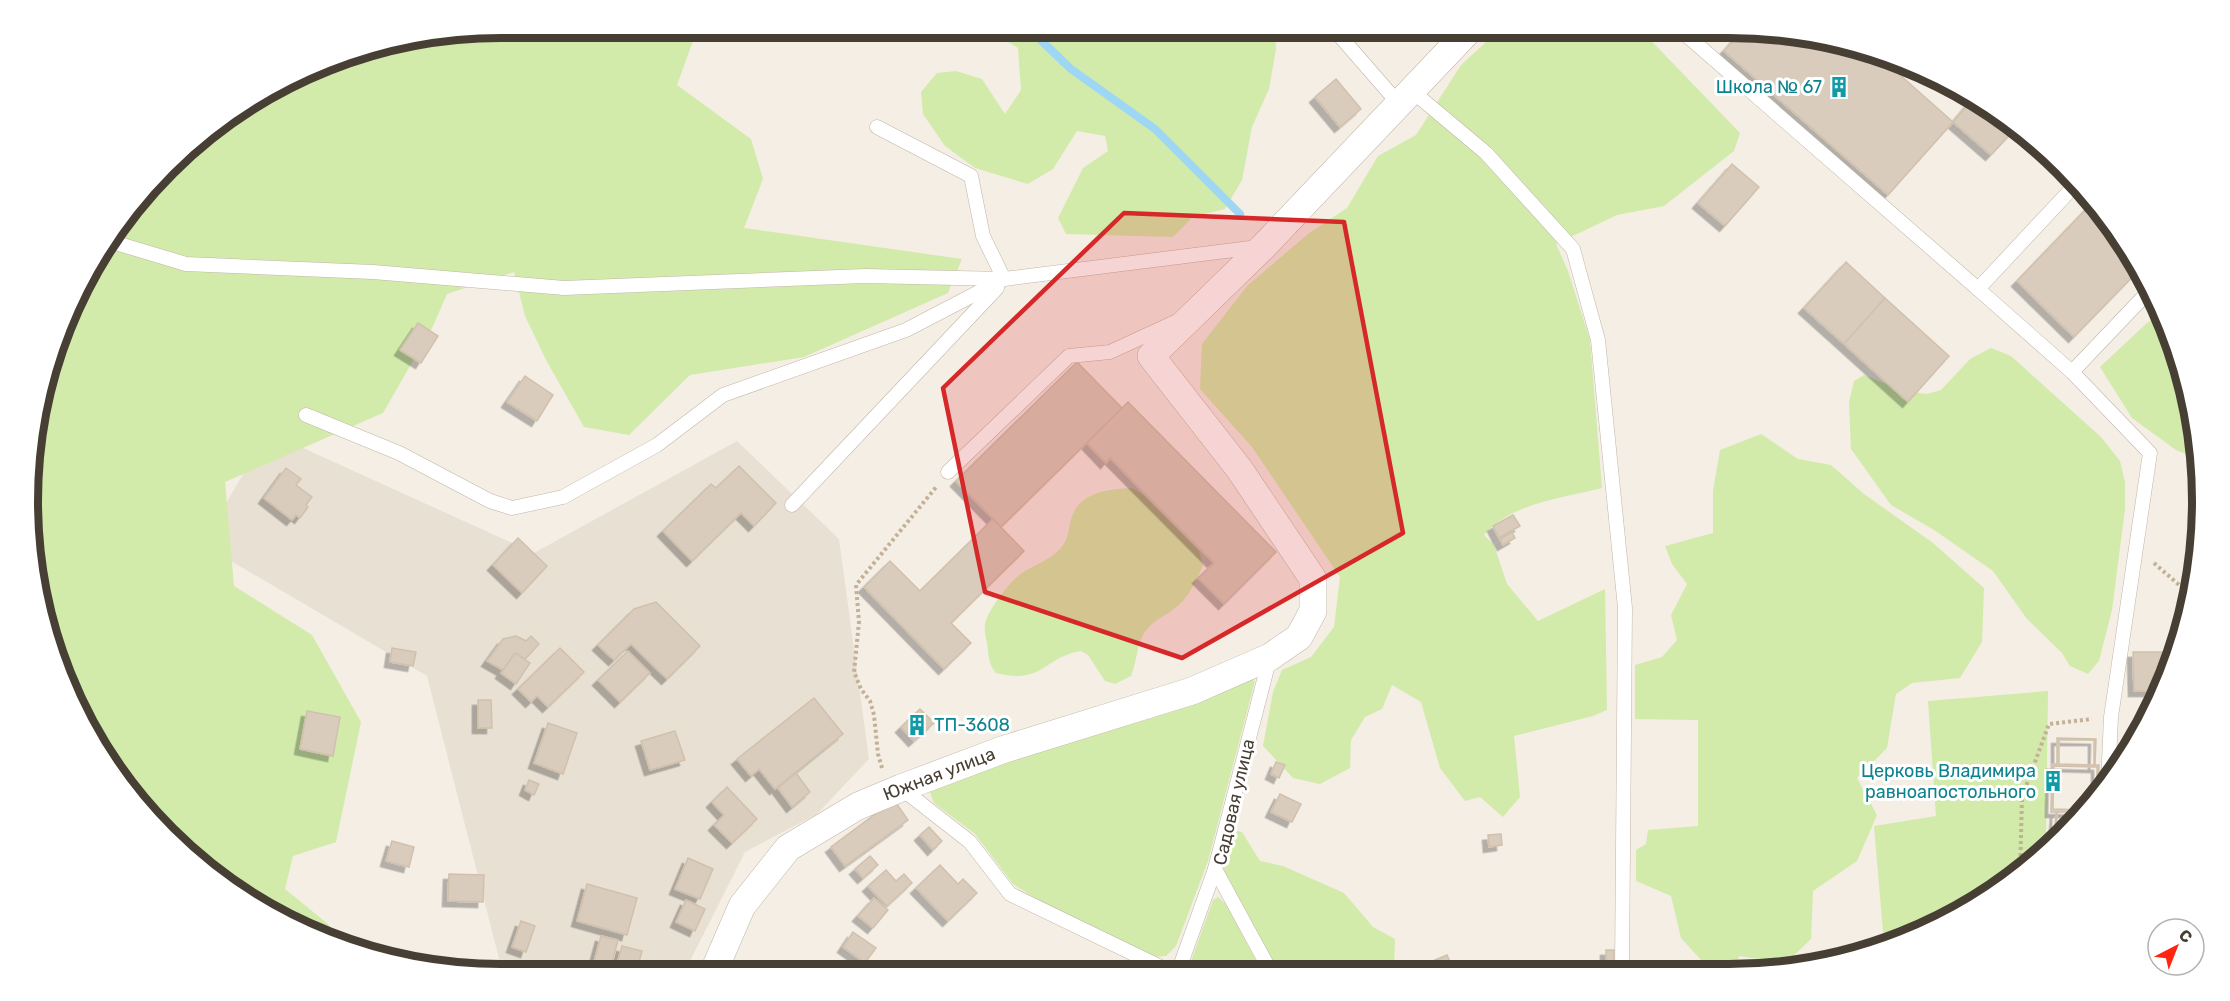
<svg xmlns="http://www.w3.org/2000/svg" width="2230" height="1001" viewBox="0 0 2230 1001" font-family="Rubik,sans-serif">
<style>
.residential{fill:#e8e0d3}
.green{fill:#d2ebab}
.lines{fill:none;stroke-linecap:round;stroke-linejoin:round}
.stream{stroke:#9dd7f5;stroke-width:8}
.building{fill:#d9ccbd;stroke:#d1c1ac;stroke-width:1.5;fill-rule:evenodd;filter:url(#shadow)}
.lane-casing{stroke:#c0b6a7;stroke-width:15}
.street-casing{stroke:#c0b6a7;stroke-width:28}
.path{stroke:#c3b097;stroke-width:4;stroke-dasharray:3 3;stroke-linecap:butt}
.lane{stroke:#fff;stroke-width:14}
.street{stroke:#fff;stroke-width:27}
.marked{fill:#d62828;fill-opacity:0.2;stroke:#d62828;stroke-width:4.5;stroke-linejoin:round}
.labels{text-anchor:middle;stroke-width:6;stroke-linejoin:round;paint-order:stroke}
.culture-label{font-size:18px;fill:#0d838f;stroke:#fff;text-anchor:end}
.street-label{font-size:18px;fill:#473e34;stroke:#fff}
.rim{fill:none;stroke:#473e34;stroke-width:8}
</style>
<defs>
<filter id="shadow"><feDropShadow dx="-5.5" dy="5.5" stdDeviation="0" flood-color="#0004"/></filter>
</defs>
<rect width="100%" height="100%" fill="#f4eee5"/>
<polygon class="residential" points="268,432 534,553 737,441 839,539 869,759 817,814 745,852 684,973 503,974 427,676 202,544"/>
<g class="green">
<polygon points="500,27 698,27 677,85 751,139 763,179 744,228 962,259 948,293 804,357 690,375 629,435 584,427 546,360 525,316 514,272 447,294 433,326 383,413 225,482 234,586 312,635 361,722 336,842 293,856 285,889 328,924 341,945 320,938 189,857 90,737 52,652 31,563 36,408 90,264 189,144 264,90 348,52"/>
<polygon points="984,27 1275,27 1276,49 1269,89 1252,127 1242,180 1225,209 1193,217 1173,237 1066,234 1058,218 1083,168 1108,151 1105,136 1077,131 1053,169 1028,184 975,168 945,146 923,114 921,92 937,73 956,71 982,79 1005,114 1021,90 1018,48"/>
<path d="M 1502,27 L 1638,27 L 1740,133 L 1734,151 L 1664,206 L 1617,215 L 1556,244 L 1568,271 L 1590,340 L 1602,488 C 1563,498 1511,503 1484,535 L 1494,545 L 1507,584 L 1538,621 L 1605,589 L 1607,710 L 1593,716 L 1514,736 L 1520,797 L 1503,817 L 1480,797 L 1465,801 L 1440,768 L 1421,702 L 1392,685 L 1382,709 L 1365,717 L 1351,740 L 1350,768 L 1320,784 L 1293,778 L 1263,746 L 1273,692 L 1282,670 L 1311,657 L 1334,627 L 1340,577 L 1252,447 L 1200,389 L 1202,344 L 1247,286 L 1308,234 L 1347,208 L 1378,156 L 1416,135 L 1461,65 Z"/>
<polygon points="2164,314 2194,408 2199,459 2176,450 2132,418 2100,367 2148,322"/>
<polygon points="1991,348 2011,356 2101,437 2120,461 2125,482 2125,509 2112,610 2099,661 2088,674 2070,666 2062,653 2027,619 1993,571 1934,530 1891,505 1851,449 1849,402 1854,381 1864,375 1904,391 1927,394 1941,390 1970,359"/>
<polygon points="1761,434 1798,459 1831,465 1864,494 1933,543 1984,588 1982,642 1960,678 1912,683 1896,694 1887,748 1857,778 1877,815 1857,861 1813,891 1811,939 1786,963 1739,956 1735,970 1710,970 1681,938 1671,896 1636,881 1636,850 1646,844 1648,830 1698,826 1698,720 1635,719 1635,665 1662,657 1677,640 1671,615 1687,584 1672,564 1665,546 1713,533 1713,491 1720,450"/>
<path d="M 1132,488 L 1142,494 L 1199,551 L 1203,565 C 1196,581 1189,598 1175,608 C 1167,615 1156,619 1148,628 C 1136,641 1138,660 1131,676 L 1115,684 L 1105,681 L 1088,655 L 1081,651 C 1043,657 1044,685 996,673 C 988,664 989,655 987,643 C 986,638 984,631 985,625 C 986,612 1011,580 1022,573 C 1035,564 1049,561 1060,549 C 1072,536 1067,523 1075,510 C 1086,491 1112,489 1132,488 Z"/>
<polygon points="1246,678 1255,681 1208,861 1176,946 1166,956 1152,957 1035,898 1013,884 975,834 934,803 929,790"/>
<polygon points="2048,691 2046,836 2057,837 2018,876 1911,938 1888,944 1883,932 1874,826 1936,816 1928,701"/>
<polygon points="1232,830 1242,832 1260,861 1283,866 1344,893 1373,927 1395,939 1394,971 1277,972 1223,869"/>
<polygon points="1218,897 1226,904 1262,972 1187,972 1213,900"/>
<polygon points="732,962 766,973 795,968 801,973 724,973"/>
</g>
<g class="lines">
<polyline class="stream" points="1027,27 1071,69 1155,129 1240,214"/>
</g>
<g class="building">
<polygon points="1744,28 1822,36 1874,52 1953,122 1888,195 1724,51"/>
<polygon points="1336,79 1361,109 1340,127 1315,97"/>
<polygon points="1974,97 1992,107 2017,127 1991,155 1953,122"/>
<polygon points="1732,164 1759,187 1725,226 1698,203"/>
<polygon points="2094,201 2123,237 2140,269 2074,337 2017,281"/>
<polygon points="1846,262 1885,298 1844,344 1804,308"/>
<polygon points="1885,298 1949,356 1908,402 1844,344"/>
<polygon points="418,323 438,336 421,363 400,350"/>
<polygon points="1077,362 1122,408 1001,527 956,481"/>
<polygon points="525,376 553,395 537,421 507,402"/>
<polygon points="1128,402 1276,552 1224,604 1198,578 1214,563 1110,458 1106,463 1087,443"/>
<polygon points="739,466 776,503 754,526 741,513 692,561 663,531 711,484 716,488"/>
<polygon points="286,468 301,479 296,485 312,497 306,505 308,507 300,518 296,515 292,520 264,498"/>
<polygon points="1513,515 1520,526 1499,538 1493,526"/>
<polygon points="993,519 1024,551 951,623 971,643 944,669 864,587 890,561 920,591"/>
<polygon points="1512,532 1515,538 1503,545 1500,539"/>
<polygon points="518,538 547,566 522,593 493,565"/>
<polygon points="656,602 700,646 667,679 631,644 614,660 598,645 634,609"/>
<polygon points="516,636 526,641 531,636 539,644 525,659 515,653 503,670 487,661 503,639"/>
<polygon points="392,648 416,652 413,666 390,662"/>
<polygon points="560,648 584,672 548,707 537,696 531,702 518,689"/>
<polygon points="628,651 650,673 620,702 598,680"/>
<polygon points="2133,652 2164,652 2164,674 2156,674 2156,691 2134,691"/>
<polygon points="515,653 530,663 516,684 501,673"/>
<polygon points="814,698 843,734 775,789 759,769 751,776 737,759"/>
<polygon points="478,700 491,700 492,728 478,728"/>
<polygon points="920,709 934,723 914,741 901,727"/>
<polygon points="307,711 340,717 333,756 300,749"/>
<polygon points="548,723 577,733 563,774 534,763"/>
<polygon points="675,731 685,760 650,770 641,741"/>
<path d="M 2057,738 L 2096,739 L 2095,765 L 2099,765 L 2099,795 L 2097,797 L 2097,767 L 2054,766 L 2053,809 L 2084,810 L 2082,812 L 2057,812 L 2057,826 L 2068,826 L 2066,827 L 2055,827 L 2056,812 L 2051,812 L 2052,766 L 2052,764 L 2057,764 ZM 2059,740 L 2094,740 L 2094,765 L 2059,764 Z"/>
<polygon points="1276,762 1285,765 1279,778 1271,774"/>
<polygon points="796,773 810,792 792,807 778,788"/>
<polygon points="529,780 539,784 534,795 525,790"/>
<polygon points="727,787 757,819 732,843 714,825 724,815 712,802"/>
<polygon points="1280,794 1301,804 1292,822 1271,812"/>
<polygon points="894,800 908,820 845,866 831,847"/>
<polygon points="929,827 942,841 933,850 920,835"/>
<polygon points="1501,834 1502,845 1489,847 1488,835"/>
<polygon points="392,841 414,847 409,867 386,861"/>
<polygon points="870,856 878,865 863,878 855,869"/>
<polygon points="688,858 713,869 700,899 675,889"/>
<polygon points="940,865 958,884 963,879 977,893 948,921 916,888"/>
<polygon points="886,870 896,881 904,874 912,883 887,906 868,886"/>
<polygon points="449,874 484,875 483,902 448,901"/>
<polygon points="587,884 637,898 627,935 577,921"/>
<polygon points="874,898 888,910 873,928 858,916"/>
<polygon points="686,900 705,909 695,931 676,922"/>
<polygon points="521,921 535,926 526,952 512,947"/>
<polygon points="853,932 876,948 865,963 843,947"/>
<polygon points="601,936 618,940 611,966 594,962"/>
<polygon points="622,946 642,951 636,973 616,968"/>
<rect x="1606" y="950" width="8" height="12"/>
<polygon points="1447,955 1454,971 1432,971 1428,963"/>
<polygon points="1594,964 1610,964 1610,970 1594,971"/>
</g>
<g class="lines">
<defs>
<g id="lane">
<polyline points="1332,27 1399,104"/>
<polyline points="1677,27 1978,289 2078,182"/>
<polyline points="1412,91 1486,153 1573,249 1598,340 1625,608 1622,970"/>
<polyline points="877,127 971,176 983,236 1004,279"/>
<polyline points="109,241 186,264 373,272 564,288 865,276 1004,279 1258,247"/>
<polyline points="1978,289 2072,372 2150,453 2111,717 2108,783"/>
<polyline points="2072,372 2151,289"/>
<polyline points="306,415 399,453 490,501 512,508 563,497 657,445 723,395 906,330 1002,280"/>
<polyline points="948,472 1069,356 1110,352 1175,322"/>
<polyline points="792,505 997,288"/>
<polyline points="1270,657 1215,869 1271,972"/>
<polyline points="901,788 970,842 1010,894 1171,972"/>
<polyline points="1178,972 1215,869"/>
</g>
<polyline id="street" points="713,973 742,906 788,848 858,806 901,788 1002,750 1192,691 1270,657 1299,637 1313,611 1313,579 1240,470 1151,356 1263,247 1472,27"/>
</defs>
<use href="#lane" class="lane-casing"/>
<use href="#street" class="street-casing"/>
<g class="path">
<polyline points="2154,563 2186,591"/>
<polyline points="882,768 878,754 874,715 870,701 861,689 854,672 859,622 856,585 937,486"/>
<polyline points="2020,874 2022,797 2049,724 2092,719"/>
</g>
<use href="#lane" class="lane"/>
<use href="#street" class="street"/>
</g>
<path class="marked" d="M 1124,213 L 1344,222 L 1403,533 L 1182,658 L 985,592 L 943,388 Z"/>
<defs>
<symbol id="building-bare" viewBox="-9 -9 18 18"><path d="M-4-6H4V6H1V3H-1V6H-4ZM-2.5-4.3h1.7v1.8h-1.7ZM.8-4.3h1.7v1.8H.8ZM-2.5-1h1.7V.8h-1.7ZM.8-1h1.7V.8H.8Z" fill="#0f9aa8" stroke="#fff" stroke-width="2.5" paint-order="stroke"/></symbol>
</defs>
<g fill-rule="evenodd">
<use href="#building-bare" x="1824" y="72" width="30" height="30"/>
<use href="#building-bare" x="902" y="710" width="30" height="30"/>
<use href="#building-bare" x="2038" y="766" width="30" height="30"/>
</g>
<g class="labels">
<g class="culture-label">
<text x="1822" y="93">Школа № 67</text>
<text x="934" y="731" text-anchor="start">ТП-3608</text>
<text x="2036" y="777">Церковь Владимира<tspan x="2036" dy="21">равноапостольного</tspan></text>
</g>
<g class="street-label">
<text transform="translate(939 774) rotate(-21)" y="6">Южная улица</text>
<text transform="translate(1234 802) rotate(-77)" y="6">Садовая улица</text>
</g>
</g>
<path d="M0 0H2230V1001H0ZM501 38H1729A463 463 0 0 1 2192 501V501A463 463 0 0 1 1729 964H501A463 463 0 0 1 38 501V501A463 463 0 0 1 501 38Z" fill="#fff" fill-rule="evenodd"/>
<path class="rim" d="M501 38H1729A463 463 0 0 1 2192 501V501A463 463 0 0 1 1729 964H501A463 463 0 0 1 38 501V501A463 463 0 0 1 501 38Z"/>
<g transform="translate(2176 947) rotate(42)"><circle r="28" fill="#ffffff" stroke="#b5b2ae" stroke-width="1.5"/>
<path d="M0-4.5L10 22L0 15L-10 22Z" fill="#ff2511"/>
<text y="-9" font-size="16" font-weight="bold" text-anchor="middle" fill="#473e34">С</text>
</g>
</svg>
